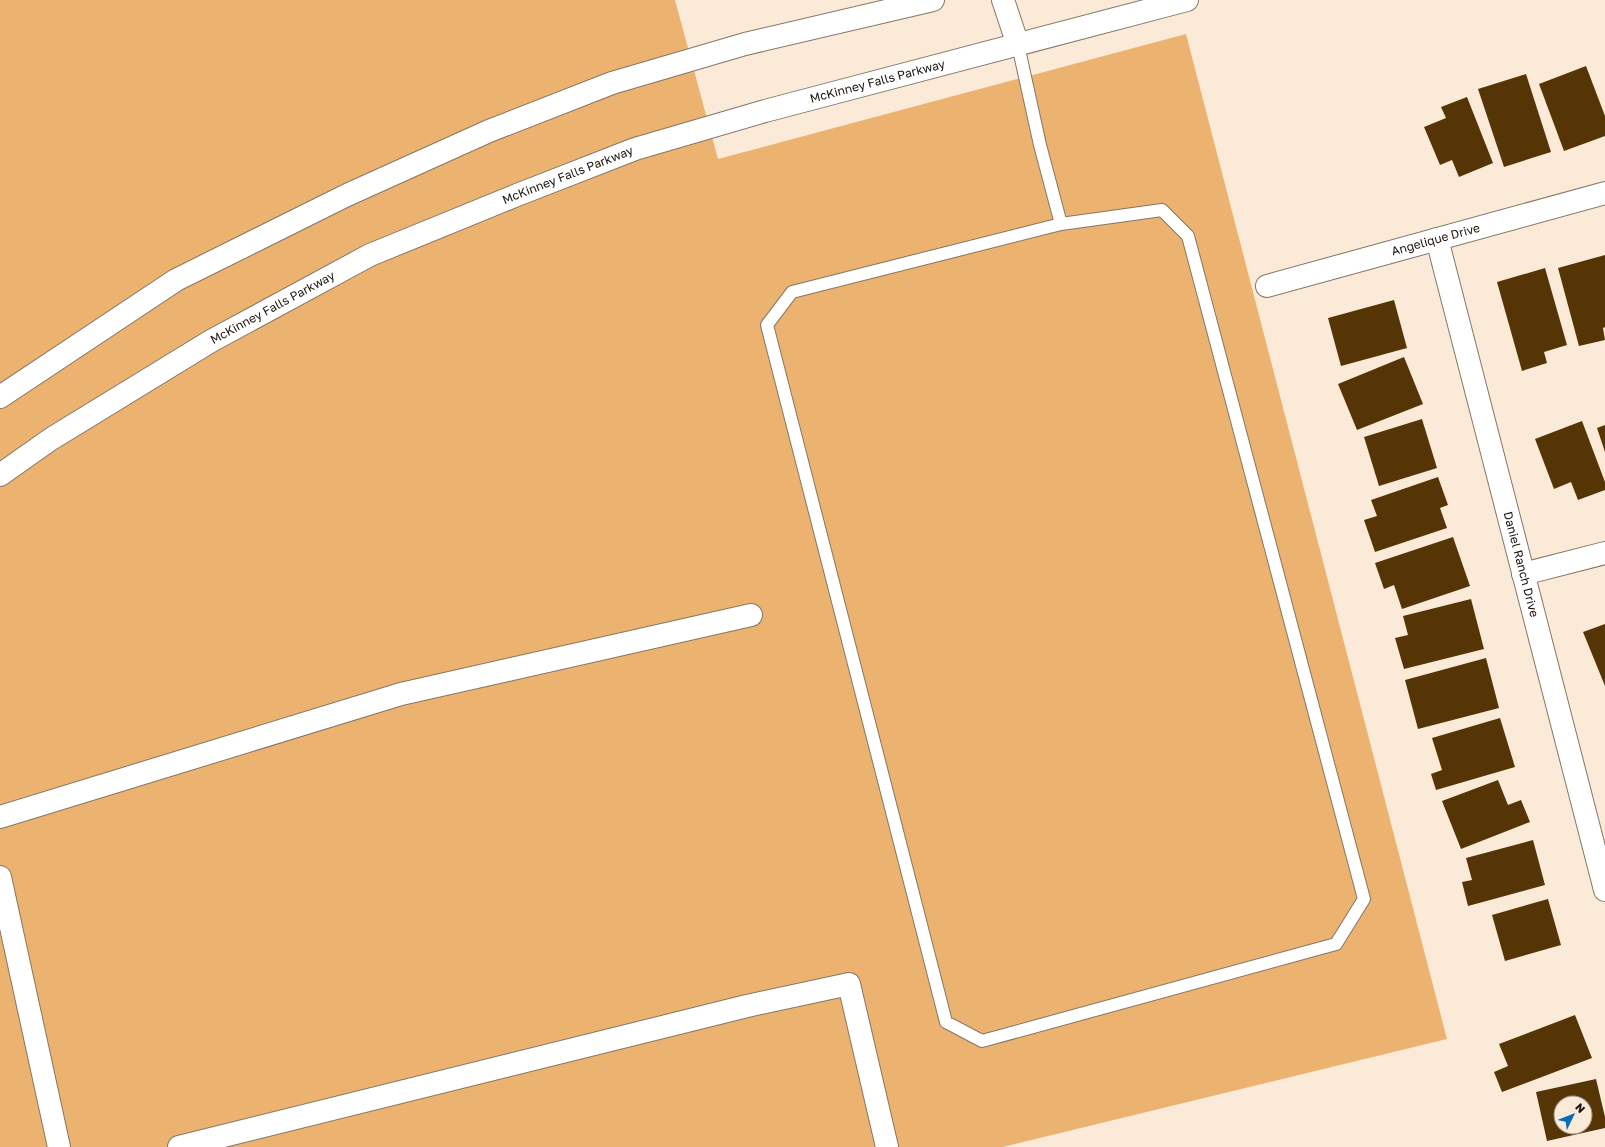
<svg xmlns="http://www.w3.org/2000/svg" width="1605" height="1147" viewBox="0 0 1605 1147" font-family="'Golos Text',sans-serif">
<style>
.green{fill:#ecb370}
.building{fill:#553505;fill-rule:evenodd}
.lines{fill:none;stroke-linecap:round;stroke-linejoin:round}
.service-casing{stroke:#857665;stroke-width:14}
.minor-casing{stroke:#857665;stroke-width:24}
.secondary-casing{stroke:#857665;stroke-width:24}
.service{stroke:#fff;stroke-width:12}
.minor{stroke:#fff;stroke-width:22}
.secondary{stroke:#fff;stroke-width:22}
.labels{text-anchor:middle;stroke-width:4;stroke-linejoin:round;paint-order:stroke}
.street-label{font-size:12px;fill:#19130d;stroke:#fbead8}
</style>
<rect width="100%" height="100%" fill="#fbead8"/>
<polygon class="green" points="0,0 675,0 718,159 1186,34 1447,1039 1003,1147 0,1147"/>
<g class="building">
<polygon points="1586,66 1605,116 1605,136 1564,151 1539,84"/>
<polygon points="1526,74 1551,152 1504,167 1478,89"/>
<polygon points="1467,97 1493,163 1459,177 1452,160 1440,165 1424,127 1446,118 1441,107"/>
<polygon points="1605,255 1605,327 1603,328 1605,340 1579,346 1558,268"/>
<polygon points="1545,268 1567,345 1544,352 1547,363 1522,371 1497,282"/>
<polygon points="1394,300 1407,348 1341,366 1328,318"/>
<polygon points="1404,357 1423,404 1357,430 1338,384"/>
<polygon points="1422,419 1437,468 1379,486 1364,437"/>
<polygon points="1582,421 1605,482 1605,490 1578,500 1571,482 1554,489 1535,439"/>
<polygon points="1605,425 1605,452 1597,428"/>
<polygon points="1438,477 1448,505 1440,508 1447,528 1375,552 1364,520 1377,516 1371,500"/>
<polygon points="1453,537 1470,586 1402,609 1394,585 1384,589 1375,563"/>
<polygon points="1471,599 1484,649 1404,669 1395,638 1408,635 1403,616"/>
<polygon points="1605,624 1605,686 1583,632"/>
<polygon points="1486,658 1499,708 1418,729 1405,680"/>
<polygon points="1500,718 1515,767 1436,790 1431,774 1442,770 1432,738"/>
<polygon points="1498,780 1508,805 1521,800 1530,822 1461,849 1442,801"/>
<polygon points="1533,840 1545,885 1468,906 1462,882 1472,880 1466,858"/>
<polygon points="1548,899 1561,945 1505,961 1492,915"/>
<polygon points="1575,1015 1592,1058 1502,1092 1494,1072 1508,1066 1499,1044"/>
<path d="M 1596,1079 L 1605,1117 L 1605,1128 L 1547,1141 L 1536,1092 ZM 1561,1103 L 1585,1103 L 1585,1127 L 1561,1127 Z"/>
</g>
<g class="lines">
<defs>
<polyline id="service" points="1018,45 1040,145 1061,224 1162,210 1188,236 1364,899 1336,944 982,1041 946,1022 767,325 792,292 1061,224"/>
<g id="minor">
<path id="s1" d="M 1437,239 L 1605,890"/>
<path id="s2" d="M 1267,286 L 1605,193"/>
<polyline points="1523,574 1605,553"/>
<polyline points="0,817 401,694 751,615"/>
<polyline points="0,877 59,1147"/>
<polyline points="179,1147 747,1006 849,984 887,1147"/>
</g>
<g id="secondary">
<polyline points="1003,0 1018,45"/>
<polyline points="0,397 176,280 347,195 489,131 612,83 745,44 933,0"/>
<path id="s3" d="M 0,475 L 51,439 L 211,341 L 370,255 L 517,195 L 635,149 L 765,111 L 1187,0"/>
</g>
</defs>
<use href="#service" class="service-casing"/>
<use href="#minor" class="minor-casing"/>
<use href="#secondary" class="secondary-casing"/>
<use href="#service" class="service"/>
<use href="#minor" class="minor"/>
<use href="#secondary" class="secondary"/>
</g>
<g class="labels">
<g class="street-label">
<text dy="4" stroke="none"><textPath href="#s3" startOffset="968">McKinney Falls Parkway</textPath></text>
<text dy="4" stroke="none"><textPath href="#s3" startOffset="644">McKinney Falls Parkway</textPath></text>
<text dy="4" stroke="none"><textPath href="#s2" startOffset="175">Angelique Drive</textPath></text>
<text dy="4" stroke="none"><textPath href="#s3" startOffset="320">McKinney Falls Parkway</textPath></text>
<text dy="4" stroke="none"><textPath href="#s1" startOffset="336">Daniel Ranch Drive</textPath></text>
</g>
</g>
<g transform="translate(1573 1115) rotate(47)"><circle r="19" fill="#fbead8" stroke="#a19487"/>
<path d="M0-3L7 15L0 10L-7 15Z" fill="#066db9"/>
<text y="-6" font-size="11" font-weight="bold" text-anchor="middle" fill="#19130d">N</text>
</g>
</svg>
